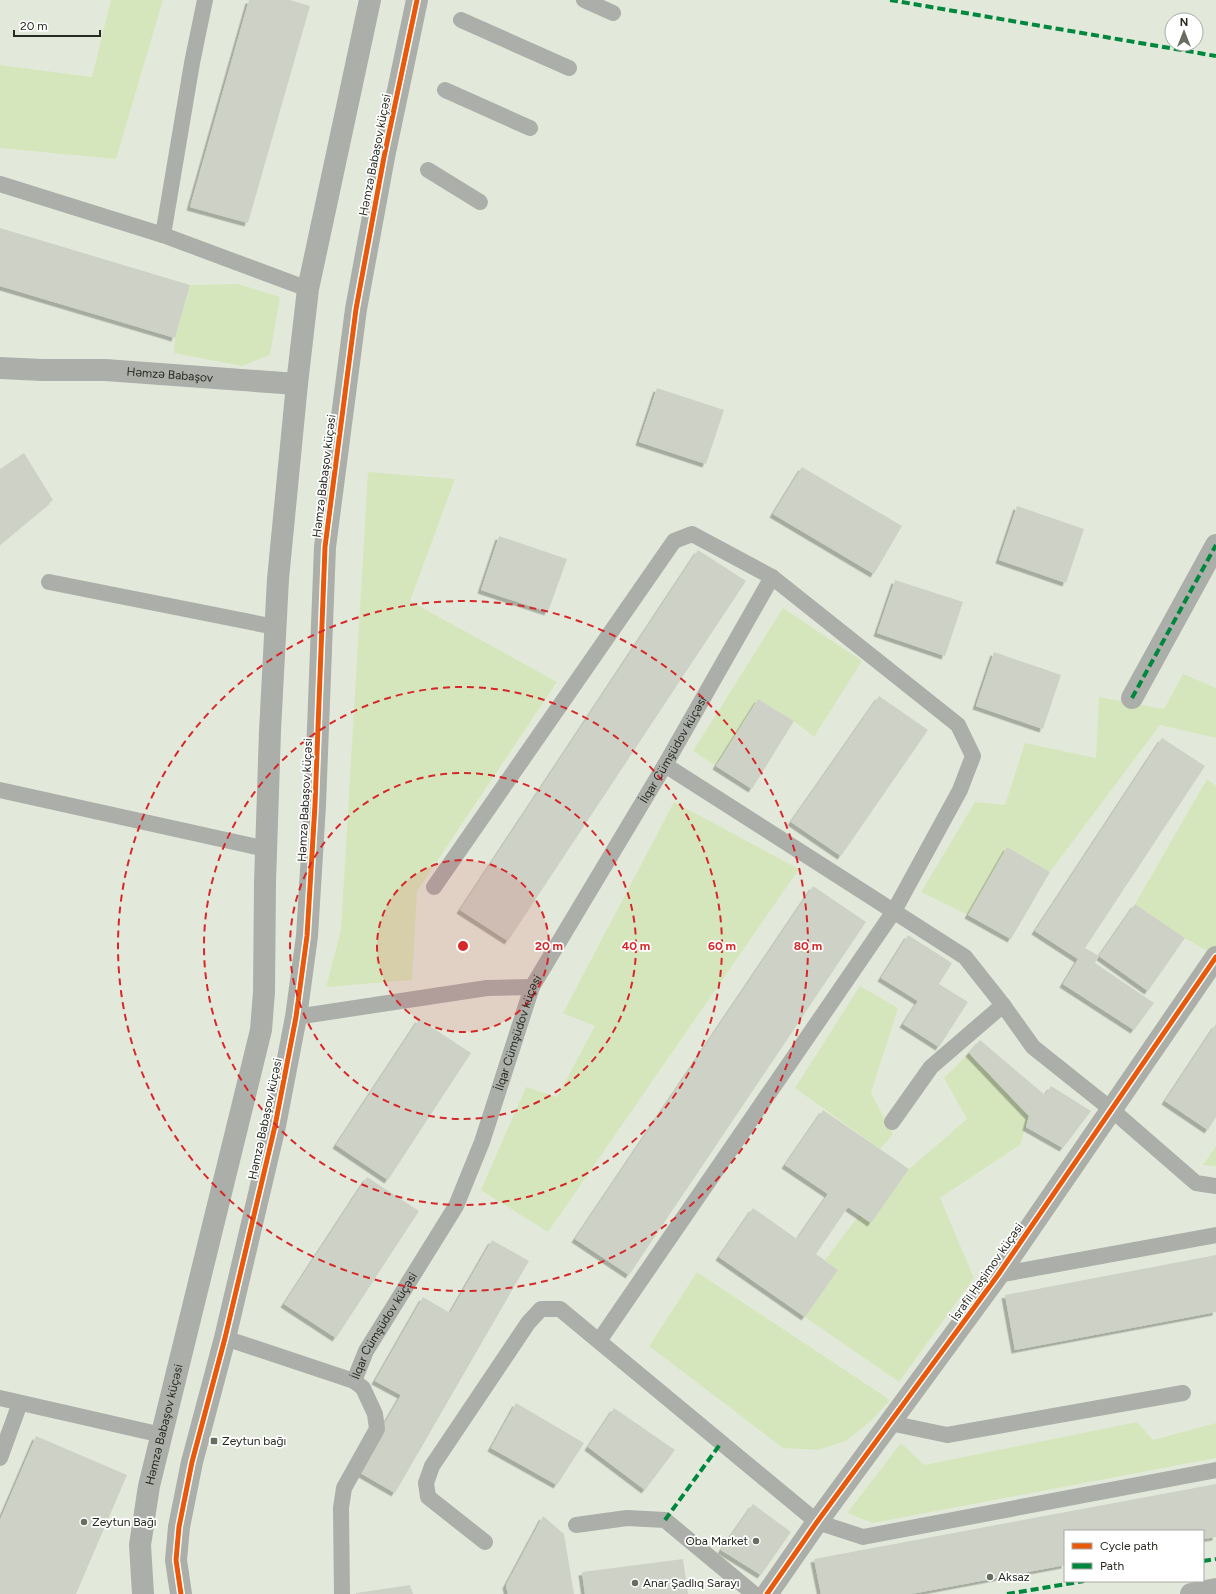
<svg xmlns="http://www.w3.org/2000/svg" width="1216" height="1594" viewBox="0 0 1216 1594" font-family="Figtree,sans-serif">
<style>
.green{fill:#d6e6bc}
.building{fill:#ced2c6;filter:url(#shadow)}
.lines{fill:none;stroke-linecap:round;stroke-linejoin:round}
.service{stroke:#acaea9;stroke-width:16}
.minor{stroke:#acaea9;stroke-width:22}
.tertiary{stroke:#acaea9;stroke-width:22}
.quiet{stroke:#00873e;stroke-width:4;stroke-dasharray:8 4;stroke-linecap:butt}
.cycleway-casing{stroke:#fff;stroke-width:8}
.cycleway{stroke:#e8590c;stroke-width:5}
.ring{fill:none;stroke:#d62828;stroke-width:2;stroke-dasharray:7 5}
.poi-dot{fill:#686d61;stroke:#fff;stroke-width:1.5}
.labels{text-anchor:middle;stroke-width:3.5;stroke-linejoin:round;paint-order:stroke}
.street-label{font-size:12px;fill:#262a20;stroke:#fff}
.poi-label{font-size:12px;fill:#262a20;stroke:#fff;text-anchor:start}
.centre{fill:#d62828;stroke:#fff;stroke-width:2}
.ring-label{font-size:12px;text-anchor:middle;font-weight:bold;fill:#d62828;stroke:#fff;stroke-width:3.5;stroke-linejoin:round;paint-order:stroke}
</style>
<defs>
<filter id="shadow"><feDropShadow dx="-3.5" dy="3.5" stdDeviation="0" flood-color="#0004"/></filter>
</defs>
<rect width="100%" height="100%" fill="#e3e9da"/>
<g class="green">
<polygon points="111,0 163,0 116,159 0,148 0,65 92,77"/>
<polygon points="238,284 280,297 270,355 242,366 174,353 175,338 190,285"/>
<polygon points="368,472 455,479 410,601 557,682 417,891 412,980 326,987 341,930"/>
<polygon points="783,608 862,661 814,737 794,721 758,699 716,766 693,751"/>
<polygon points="1183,674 1216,688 1216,738 1160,725 1050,872 1007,847 968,915 921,892 975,802 1005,805 1025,743 1096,758 1099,697 1164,709"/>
<polygon points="1207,779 1216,786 1216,956 1185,938 1135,904"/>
<polygon points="674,802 799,869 548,1232 481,1190 526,1087 557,1097 595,1026 563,1013"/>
<polygon points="860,986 898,1008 871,1093 893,1134 880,1149 795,1088"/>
<polygon points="969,1053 1029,1116 1020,1145 940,1198 974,1278 899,1382 805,1317 838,1270 825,1260 859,1215 871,1223 909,1169 967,1119 944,1078"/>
<polygon points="1216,1146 1216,1166 1203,1165"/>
<polygon points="697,1272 890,1400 872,1420 846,1441 819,1450 783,1448 649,1346"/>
<polygon points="1137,1422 1153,1440 1216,1423 1216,1458 873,1523 847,1513 901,1443 924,1465"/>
</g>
<g class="building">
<polygon points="249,0 290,0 310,6 248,223 190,207"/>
<polygon points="0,228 190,285 175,338 0,286"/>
<polygon points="657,388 724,410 706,464 639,442"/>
<polygon points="24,453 53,500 0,544 0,469"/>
<polygon points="802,467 902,526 874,574 773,514"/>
<polygon points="1017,506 1084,529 1066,583 999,560"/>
<polygon points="499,536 567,559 548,612 481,590"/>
<polygon points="698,550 746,581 508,941 460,910"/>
<polygon points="895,580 963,602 945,656 877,633"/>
<polygon points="994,652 1061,675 1043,729 976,706"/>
<polygon points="879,696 928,730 841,856 791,822"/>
<polygon points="758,699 794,721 752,789 716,766"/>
<polygon points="1162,738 1205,766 1085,948 1099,956 1095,963 1154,1003 1134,1030 1063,984 1078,959 1035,931"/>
<polygon points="1007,847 1050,872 1011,939 968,915"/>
<polygon points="813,886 866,922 629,1275 575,1239"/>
<polygon points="1135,904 1185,938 1148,991 1099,956"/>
<polygon points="908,935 952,963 939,984 968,1002 939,1047 903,1024 918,1001 881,978"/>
<polygon points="419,1019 471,1053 388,1180 336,1145"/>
<polygon points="1216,1024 1216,1117 1208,1130 1165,1101"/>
<polygon points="980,1040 1045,1095 1051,1086 1091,1111 1063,1148 1026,1127 1029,1116 969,1053"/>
<polygon points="823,1110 909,1169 871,1223 848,1207 816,1254 838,1270 805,1317 719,1257 753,1208 797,1239 828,1194 785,1165"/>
<polygon points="367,1177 419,1211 336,1338 284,1304"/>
<polygon points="492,1240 529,1261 395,1493 357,1471 401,1395 375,1381 423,1297 450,1313"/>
<polygon points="1216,1255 1216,1312 1015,1350 1005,1295"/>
<polygon points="516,1403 584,1443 557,1485 491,1448"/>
<polygon points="614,1408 675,1450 645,1490 588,1447"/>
<polygon points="36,1436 127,1475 76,1594 0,1594 0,1520"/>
<polygon points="1216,1484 1216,1537 1203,1539 1203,1531 1065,1531 1065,1565 911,1594 821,1594 814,1559"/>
<polygon points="753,1504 791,1532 761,1575 721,1550"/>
<polygon points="543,1516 564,1534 574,1594 508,1594 506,1585"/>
<polygon points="683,1559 688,1594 585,1594 582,1572"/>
<polygon points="410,1585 413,1594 356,1594 356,1593"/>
</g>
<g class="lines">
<g class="service">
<polyline points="584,0 613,13"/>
<polyline points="461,20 569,68"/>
<polyline points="445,90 530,128"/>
<polyline points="428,170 480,202"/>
<polyline points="0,184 163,235 308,289"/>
<polyline points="163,235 192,63 205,0"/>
<polyline points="49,582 275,627"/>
<polyline points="665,765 965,957 1003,1005 1033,1047 1112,1110 1196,1183 1216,1186"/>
<polyline points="0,790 266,849"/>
<polyline points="434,887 674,541 692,534 772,577 958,725 973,756 960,790 894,911 599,1341"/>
<polyline points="296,1017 487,988 532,987"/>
<polyline points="892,1122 931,1067 1003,1005"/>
<polyline points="998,1275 1216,1235"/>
<path id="s1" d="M 225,1338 L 354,1381 L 366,1351 L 456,1206 L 482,1142 L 532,987 L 665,765 L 772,577"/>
<polyline points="0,1398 162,1435"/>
<polyline points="890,1423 947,1435 1183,1393"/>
<polyline points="0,1458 20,1403"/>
<polyline points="576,1525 627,1518 665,1520 754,1594"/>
<polyline points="485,1542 428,1497 426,1483 432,1466 528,1323 541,1309 560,1309 817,1522 863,1537 1216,1470"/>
<polyline points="342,1594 341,1508 344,1488 377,1429 375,1414 363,1388 354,1381"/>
</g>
<g class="minor">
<path id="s2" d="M 0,368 L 42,370 L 105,370 L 297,384"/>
<polyline points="1132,698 1216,545"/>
<polyline points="767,1594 817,1522 998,1275 1216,957"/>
<polyline points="1191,1594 1216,1589"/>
</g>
<g class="tertiary">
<path id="s3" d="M 143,1594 L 140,1545 L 149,1486 L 261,1030 L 264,992 L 265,883 L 270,731 L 278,579 L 297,384 L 308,289 L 370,0"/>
<polyline points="181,1594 176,1560 179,1527 192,1462 225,1338 275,1126 296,1017 307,936 315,805 325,547 356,309 384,157 417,0"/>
</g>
<g class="quiet">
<polyline points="890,0 1216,56"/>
<polyline points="1132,698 1216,545"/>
<polyline points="665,1520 721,1443"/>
<polyline points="1203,1561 1216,1559"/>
<polyline points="1007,1594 1084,1581"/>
</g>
<defs>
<g id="cycleway">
<polyline points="181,1594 176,1560 179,1527 192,1462 225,1338 275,1126 296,1017 307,936 315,805 325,547 356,309 384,157 417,0"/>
<polyline points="767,1594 817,1522 998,1275 1216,957"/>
</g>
</defs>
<use href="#cycleway" class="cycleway-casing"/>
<use href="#cycleway" class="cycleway"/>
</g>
<circle cx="463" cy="946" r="86" fill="#d62828" fill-opacity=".12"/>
<g class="ring">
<circle cx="463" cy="946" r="86"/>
<circle cx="463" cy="946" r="173"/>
<circle cx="463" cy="946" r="259"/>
<circle cx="463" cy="946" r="345"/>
</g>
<g class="poi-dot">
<rect x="210" y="1437" width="8" height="8" rx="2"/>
<circle cx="84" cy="1522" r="4"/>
<circle cx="756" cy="1541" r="4"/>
<circle cx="990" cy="1577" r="4"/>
<circle cx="635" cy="1583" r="4"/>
</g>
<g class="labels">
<g class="street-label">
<text transform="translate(375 155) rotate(-79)" y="4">Həmzə Babaşov küçəsi</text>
<text dy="4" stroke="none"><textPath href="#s2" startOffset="170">Həmzə Babaşov</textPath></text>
<text transform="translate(324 476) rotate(-83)" y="4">Həmzə Babaşov küçəsi</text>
<text dy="4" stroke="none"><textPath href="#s1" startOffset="847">İlqar Cümşüdov küçəsi</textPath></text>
<text transform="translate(305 800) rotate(-87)" y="4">Həmzə Babaşov küçəsi</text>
<text dy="4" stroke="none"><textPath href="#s1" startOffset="523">İlqar Cümşüdov küçəsi</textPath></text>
<text transform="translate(265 1119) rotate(-78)" y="4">Həmzə Babaşov küçəsi</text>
<text transform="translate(987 1272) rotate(-55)" y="4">İsrafil Həşimov küçəsi</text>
<text dy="4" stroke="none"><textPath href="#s1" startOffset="199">İlqar Cümşüdov küçəsi</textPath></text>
<text dy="4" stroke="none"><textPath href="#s3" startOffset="172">Həmzə Babaşov küçəsi</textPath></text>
</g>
<g class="poi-label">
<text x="222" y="1445">Zeytun bağı</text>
<text x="92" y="1526">Zeytun Bağı</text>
<text x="748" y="1545" text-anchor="end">Oba Market</text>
<text x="998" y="1581">Aksaz</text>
<text x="643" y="1587">Anar Şadlıq Sarayı</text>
</g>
</g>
<circle cx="463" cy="946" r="6" class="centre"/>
<g class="ring-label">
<text x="549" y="950">20 m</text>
<text x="636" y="950">40 m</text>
<text x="722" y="950">60 m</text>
<text x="808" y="950">80 m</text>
</g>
<rect x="1064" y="1530" width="140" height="52" fill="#ffffff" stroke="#a8aaa6"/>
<rect x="1072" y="1543" width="20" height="6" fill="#e8590c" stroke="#a8aaa6"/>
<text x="1100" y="1550" font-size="12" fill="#262a20">Cycle path</text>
<rect x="1072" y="1563" width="20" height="6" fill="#00873e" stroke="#a8aaa6"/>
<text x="1100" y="1570" font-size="12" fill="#262a20">Path</text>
<g transform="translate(1184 32)"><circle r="19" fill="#ffffff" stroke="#a8aaa6"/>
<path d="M0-3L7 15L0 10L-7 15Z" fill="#686d61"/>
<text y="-6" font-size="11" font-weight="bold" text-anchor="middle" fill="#262a20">N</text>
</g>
<path d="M14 30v6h86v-6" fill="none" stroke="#262a20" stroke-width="2"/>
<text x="20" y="30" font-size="12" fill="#262a20" stroke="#ffffff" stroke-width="3" paint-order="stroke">20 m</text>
</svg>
